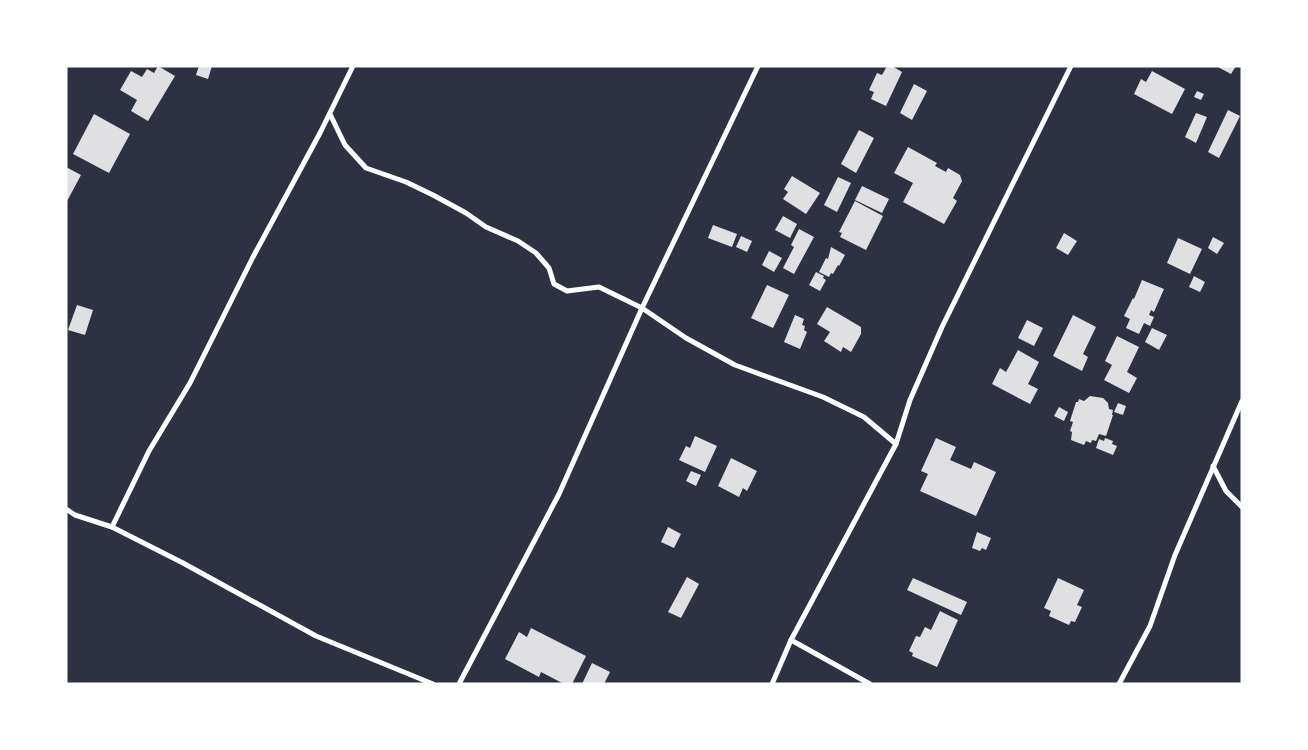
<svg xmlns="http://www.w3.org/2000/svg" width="1308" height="750" viewBox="0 0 1308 750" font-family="'Playfair Display',serif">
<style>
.building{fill:#e0e0e3}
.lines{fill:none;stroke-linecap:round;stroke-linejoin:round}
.minor{stroke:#fff;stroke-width:5}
</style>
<rect width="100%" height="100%" fill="#2d3142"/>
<g class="building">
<polygon points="158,66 175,76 148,121 131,111 137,100 120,90 131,71 142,77 147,69 154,73"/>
<polygon points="199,66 212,66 208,79 196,75"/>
<polygon points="887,66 892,66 902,72 886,106 871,99 874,92 869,90 877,73 882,75"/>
<polygon points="1216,66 1236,66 1231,74"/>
<polygon points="1152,71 1185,89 1172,114 1134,94 1141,79 1146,82"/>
<polygon points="914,84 927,91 912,120 900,113"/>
<polygon points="1197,91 1204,94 1201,100 1194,97"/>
<polygon points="1228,110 1240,116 1219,158 1208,152"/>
<polygon points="1196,113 1207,117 1196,143 1185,137"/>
<polygon points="94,114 130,134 109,173 73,154"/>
<polygon points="859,130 874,138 856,173 841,164"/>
<polygon points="908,147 937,163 935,166 946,172 948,168 960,175 962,181 953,198 957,201 944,224 903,202 913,183 894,173"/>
<polygon points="66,167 81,175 66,203"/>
<polygon points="792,176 820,193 806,214 783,199 788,192 784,189"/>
<polygon points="838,177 851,183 837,212 824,205"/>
<polygon points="862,186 889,199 882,213 855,200"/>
<polygon points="855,201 883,216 866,250 840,237 842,233 839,232"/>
<polygon points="783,216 797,224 790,238 775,230"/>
<polygon points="713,225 737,234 732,247 708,238"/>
<polygon points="799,229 814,237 794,274 783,268 794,247 791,245"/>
<polygon points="1064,233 1077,241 1068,255 1056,248"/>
<polygon points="741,236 752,241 747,252 736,247"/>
<polygon points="1213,237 1224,243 1217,254 1208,248"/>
<polygon points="1178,238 1202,249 1190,274 1167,263"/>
<polygon points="831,247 845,255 839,266 838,265 833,274 831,273 829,277 819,272 826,258 828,259"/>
<polygon points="769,251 782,258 774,272 762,265"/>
<polygon points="816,272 824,276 823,278 826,280 820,291 809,285"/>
<polygon points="1194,276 1205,282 1200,292 1189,287"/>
<polygon points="1142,280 1164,289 1154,312 1151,310 1149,315 1154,317 1150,326 1144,323 1139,334 1126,328 1130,319 1124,316 1133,298 1134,299"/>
<polygon points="767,285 789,295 773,328 751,318"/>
<polygon points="77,305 93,310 85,335 68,330"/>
<polygon points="827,307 861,327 861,334 851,352 843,347 841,352 824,341 830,332 817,324"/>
<polygon points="795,315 804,319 802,325 805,326 804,330 807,332 800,349 784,342"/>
<polygon points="1073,315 1096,327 1083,354 1088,357 1082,371 1053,356"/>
<polygon points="1027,320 1043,328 1034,346 1018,338"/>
<polygon points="1152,328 1167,335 1159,350 1145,342"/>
<polygon points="1117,336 1139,347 1127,372 1137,378 1129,393 1104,380 1112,365 1105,361"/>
<polygon points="1018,350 1039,362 1028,384 1038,389 1030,404 992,384 1000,368 1006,372"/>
<polygon points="1090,396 1103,398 1108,403 1109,409 1113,410 1112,415 1113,415 1106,436 1099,434 1096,441 1092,440 1091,443 1086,441 1084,445 1071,440 1072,432 1070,431 1073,422 1070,421 1076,402 1078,402 1079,399 1084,401"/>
<polygon points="1118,403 1126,406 1123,415 1114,412"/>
<polygon points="1059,407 1068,412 1064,421 1054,416"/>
<polygon points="695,436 717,446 705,472 679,460 686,446 690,448"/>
<polygon points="936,438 956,447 950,460 971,469 974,462 996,472 976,516 920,491 928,474 921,471"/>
<polygon points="1105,438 1113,441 1112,444 1117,446 1113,455 1096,448 1099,439 1104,441"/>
<polygon points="731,458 757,471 747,491 743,488 739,497 718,486"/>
<polygon points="691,471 701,475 696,486 686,481"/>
<polygon points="668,527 681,534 674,548 661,542"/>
<polygon points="977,532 991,538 986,550 982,548 980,551 972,548"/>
<polygon points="687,577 699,584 681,618 668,612"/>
<polygon points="913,578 967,602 961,615 907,590"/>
<polygon points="1058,578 1084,590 1077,605 1082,607 1075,622 1071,621 1069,625 1049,616 1051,611 1044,608"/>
<polygon points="940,611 958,620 937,667 912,656 913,653 909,651 916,636 920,637 925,627 931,630"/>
<polygon points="531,628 586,656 572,684 564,684 541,672 539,677 505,659 519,632 527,637"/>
<polygon points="592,663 610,672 604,684 582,684"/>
</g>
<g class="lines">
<g class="minor">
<polyline points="330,114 345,145 366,168 406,182 433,195 466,213 486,227 518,241 536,253 549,268 554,284 567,291 599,287 642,308 686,338 735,365 823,397 864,417 896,444"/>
<polyline points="1213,466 1226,491 1242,507"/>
<polyline points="66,509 75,515 112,527 183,563 316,636 433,684"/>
<polyline points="112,527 149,451 190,383 253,257 320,133 353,66"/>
<polyline points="791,640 870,684"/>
<polyline points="459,684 559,494 642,308 758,66"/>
<polyline points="772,684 791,640 896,444 910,400 942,327 1071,66"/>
<polyline points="1119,684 1150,626 1175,555 1242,401"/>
</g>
</g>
<rect width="1308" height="750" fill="none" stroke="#ffffff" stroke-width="135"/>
</svg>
